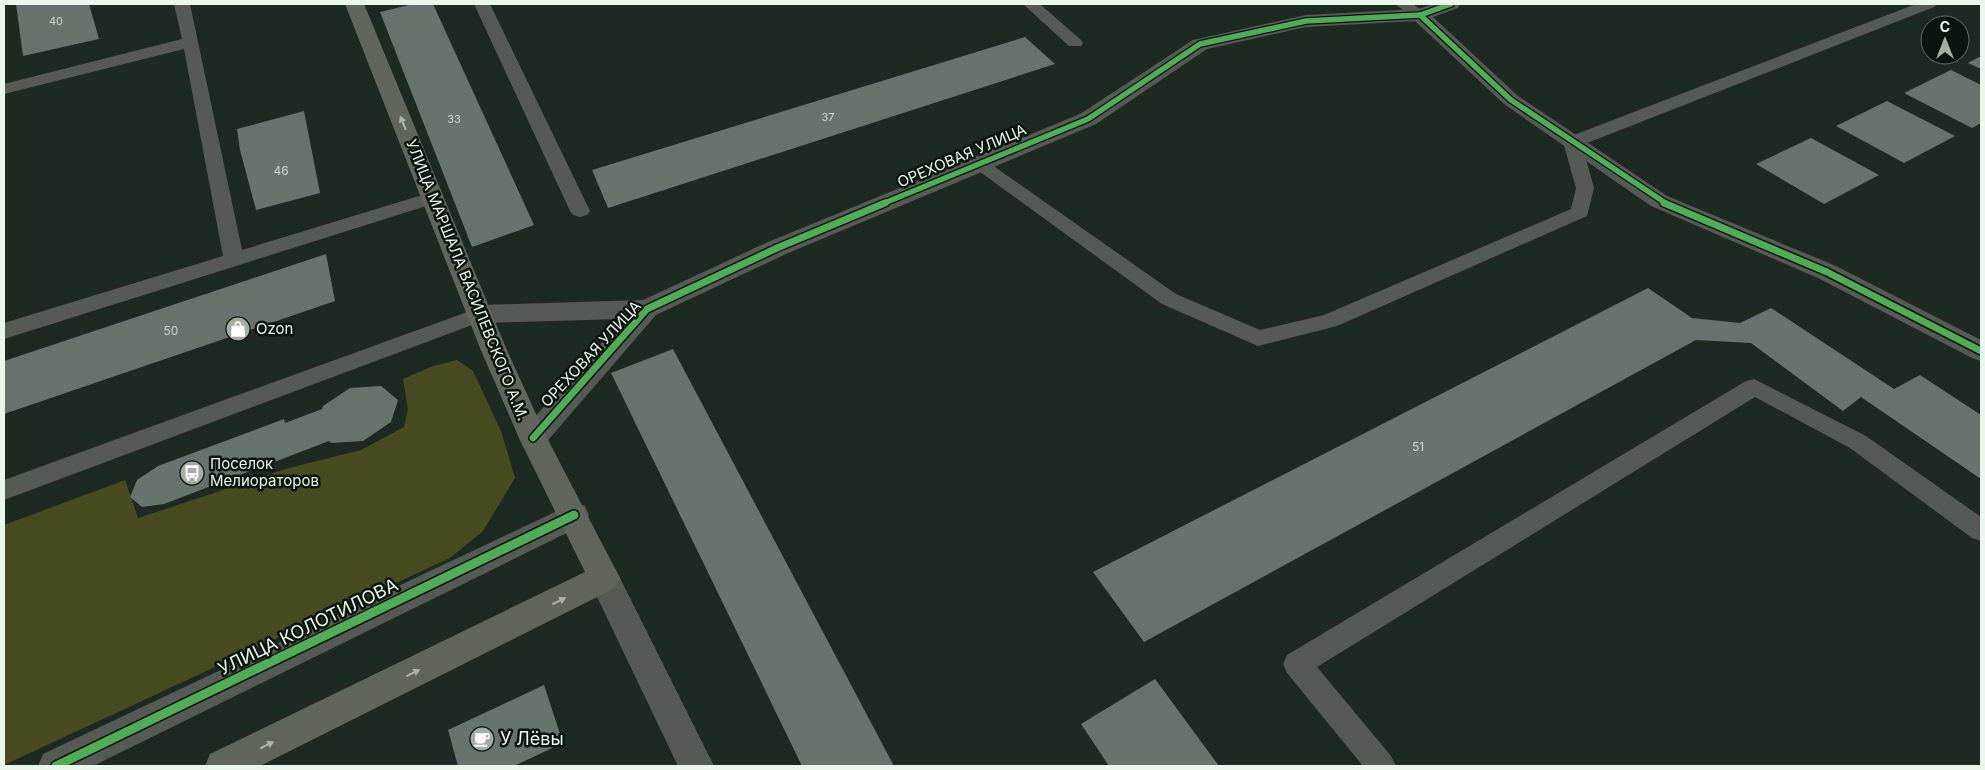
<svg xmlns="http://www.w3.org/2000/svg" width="1985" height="770" viewBox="0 0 1985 770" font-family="Inter,sans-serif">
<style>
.green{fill:#484a22}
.building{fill:#67736c}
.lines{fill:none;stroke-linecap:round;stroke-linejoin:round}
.lane{fill:#565a54;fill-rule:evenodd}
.street{fill:#565a54;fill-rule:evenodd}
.secondary{fill:#60665d;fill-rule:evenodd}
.cycleway-far2-casing{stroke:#0b140d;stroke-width:8}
.cycleway-far1-casing{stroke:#0b140d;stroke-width:10}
.cycleway-casing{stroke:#0b140d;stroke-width:12}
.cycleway-far2{stroke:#51ab58;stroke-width:5.5}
.cycleway-far1{stroke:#51ab58;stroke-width:7}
.cycleway{stroke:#51ab58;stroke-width:9}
.oneway{fill:#acb6ac}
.labels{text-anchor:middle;stroke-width:5;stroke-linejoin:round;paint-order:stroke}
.far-number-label{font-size:11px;fill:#c9d6cc}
.number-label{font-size:12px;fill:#c9d6cc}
.street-label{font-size:15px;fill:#eaf7ec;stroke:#0b140d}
.poi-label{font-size:15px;fill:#eaf7ec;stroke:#0b140d;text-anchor:start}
.near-street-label{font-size:18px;fill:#eaf7ec;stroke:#0b140d}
.near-poi-label{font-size:18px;fill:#eaf7ec;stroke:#0b140d;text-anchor:start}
</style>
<rect width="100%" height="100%" fill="#1e2a21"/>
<polygon class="green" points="457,360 473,371 501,431 515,478 483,531 450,558 4,765 4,525 125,480 138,518 289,468 361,450 404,427 408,409 403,379 433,366"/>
<g class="building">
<polygon points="16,4 89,4 99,39 23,56"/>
<polygon points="413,4 433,4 534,225 472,247 380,12"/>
<polygon points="1025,37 1055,64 608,208 592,170"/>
<polygon points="1981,56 1981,69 1968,63"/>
<polygon points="1951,70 1981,85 1981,123 1972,128 1904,93"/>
<polygon points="1887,101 1955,136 1904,163 1836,126"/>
<polygon points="304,111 320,193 256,210 240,150 237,129"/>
<polygon points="1811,138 1879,175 1824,204 1756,164"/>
<polygon points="326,254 335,301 4,414 4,361"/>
<polygon points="1648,288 1692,318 1740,323 1771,308 1894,389 1920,375 1981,415 1981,479 1861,397 1843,411 1751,343 1696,340 1144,642 1093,572"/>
<polygon points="673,349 894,766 802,766 611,373"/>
<polygon points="381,386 398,400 391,422 363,441 331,443 329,441 164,504 142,507 130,497 137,480 158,466 284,419 285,423 322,409 323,406 350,388"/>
<polygon points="1155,679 1219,766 1109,766 1081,724"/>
<polygon points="544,685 563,743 514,766 458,766 448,730"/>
</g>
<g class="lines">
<g class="lane">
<polygon points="174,4 190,4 242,250 432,192 439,194 442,198 439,202 4,339 4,323 223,256 184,49 4,94 4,84 182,39"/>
<polygon points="474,4 490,4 590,211 587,215 580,217 573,215 570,211"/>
<polygon points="1023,4 1040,4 1081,40 1083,43 1081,46 1069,46"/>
<polygon points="1395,4 1413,4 1428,15 1420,20 1414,18"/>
<polygon points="1916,4 1937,4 1934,7 1582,145 1594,188 1587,216 1337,326 1258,346 1162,304 969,164 971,160 985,160 1176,294 1260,330 1324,315 1571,209 1576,188 1563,142 1566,138"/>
<polygon points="481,307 488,309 492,314 488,319 4,500 4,480"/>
<polygon points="1754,379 1866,436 1981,517 1981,541 1972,538 1850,448 1755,397 1317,667 1391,756 1396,766 1363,766 1287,673 1283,664 1287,655 1746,381"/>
</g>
<g class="street">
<polygon points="1434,4 1460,4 1458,8 1433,17 1518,96 1667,196 1836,266 1981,340 1981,361 1972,358 1818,278 1651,206 1504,104 1415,21 1306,27 1207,49 1096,124 786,254 656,315 543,446 533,449 523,446 519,438 523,430 623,319 481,323 472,320 468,314 472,308 481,305 643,300 768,242 1080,114 1193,40 1306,15 1418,9"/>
<polygon points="574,503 585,506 589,515 585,524 93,766 38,766 43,754"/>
<polygon points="604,564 615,568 714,766 678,766 588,578 593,568"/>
</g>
<polygon class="secondary" points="345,4 364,4 506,348 547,438 620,578 615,588 260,766 205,766 210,754 585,572 519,438 480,348"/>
<defs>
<g id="cycleway-far2">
<polyline points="1420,15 1511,100 1667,204"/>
<polyline points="882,204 1088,119 1200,44 1306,21 1420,15 1451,4"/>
</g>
<g id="cycleway-far1">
<polyline points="1664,203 1827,272 1981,351"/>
<polyline points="533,438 647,309 777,248 885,203"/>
</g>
<polyline id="cycleway" points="56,766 574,515"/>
</defs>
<use href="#cycleway-far2" class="cycleway-far2-casing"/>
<use href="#cycleway-far1" class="cycleway-far1-casing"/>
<use href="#cycleway" class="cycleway-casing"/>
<use href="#cycleway-far2" class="cycleway-far2"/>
<use href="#cycleway-far1" class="cycleway-far1"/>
<use href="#cycleway" class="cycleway"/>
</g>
<defs><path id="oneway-solid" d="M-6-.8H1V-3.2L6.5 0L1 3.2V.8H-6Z" transform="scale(1.25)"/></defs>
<g class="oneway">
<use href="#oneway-solid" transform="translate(403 123) rotate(-112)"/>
<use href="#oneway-solid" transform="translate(559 601) rotate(-26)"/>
<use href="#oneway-solid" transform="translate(413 673) rotate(-26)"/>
<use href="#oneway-solid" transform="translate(267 745) rotate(-26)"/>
</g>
<defs>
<symbol id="shop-disc" viewBox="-11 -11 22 22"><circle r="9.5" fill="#a3afa5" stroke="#0b140d"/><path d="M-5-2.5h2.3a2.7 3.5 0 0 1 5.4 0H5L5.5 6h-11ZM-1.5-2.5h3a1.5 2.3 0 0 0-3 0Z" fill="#fff"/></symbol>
<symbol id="bus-disc" viewBox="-11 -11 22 22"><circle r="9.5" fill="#a3afa5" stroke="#0b140d"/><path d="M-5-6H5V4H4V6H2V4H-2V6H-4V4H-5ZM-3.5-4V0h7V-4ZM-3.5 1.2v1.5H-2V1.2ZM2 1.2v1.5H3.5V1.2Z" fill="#fff"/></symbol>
<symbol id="cafe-disc" viewBox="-11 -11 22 22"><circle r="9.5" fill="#a3afa5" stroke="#0b140d"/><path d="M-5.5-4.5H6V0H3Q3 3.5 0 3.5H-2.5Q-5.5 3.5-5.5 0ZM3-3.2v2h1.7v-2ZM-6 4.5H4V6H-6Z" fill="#fff"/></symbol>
</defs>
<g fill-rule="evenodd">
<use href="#shop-disc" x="224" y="315" width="28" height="28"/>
<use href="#bus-disc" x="178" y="459" width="28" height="28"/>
<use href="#cafe-disc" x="468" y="725" width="28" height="28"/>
</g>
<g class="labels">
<g class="far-number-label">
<text x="56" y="25">40</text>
<text x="828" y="121">37</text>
<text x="454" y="123">33</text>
</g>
<g class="number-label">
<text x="281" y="175">46</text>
<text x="171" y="335">50</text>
<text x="1418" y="451">51</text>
</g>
<g class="street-label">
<text transform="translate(962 156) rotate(-23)" y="5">ОРЕХОВАЯ УЛИЦА</text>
<text transform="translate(467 280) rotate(68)" y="5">УЛИЦА МАРШАЛА ВАСИЛЕВСКОГО А.М.</text>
<text transform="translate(591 354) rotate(-47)" y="5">ОРЕХОВАЯ УЛИЦА</text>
</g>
<g class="poi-label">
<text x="256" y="334">Ozon</text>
<text x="210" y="469">Поселок<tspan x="210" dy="17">Мелиораторов</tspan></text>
</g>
<g class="near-street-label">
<text transform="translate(308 627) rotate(-26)" y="6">УЛИЦА КОЛОТИЛОВА</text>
</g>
<g class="near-poi-label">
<text x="500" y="745">У Лёвы</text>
</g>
</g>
<rect width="1985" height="770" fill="none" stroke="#eaf7ec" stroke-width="10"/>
<g transform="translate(1945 40)"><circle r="24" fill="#0b140d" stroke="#646f66"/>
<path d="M0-4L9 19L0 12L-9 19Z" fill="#a3afa5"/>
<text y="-8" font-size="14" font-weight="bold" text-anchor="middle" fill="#eaf7ec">С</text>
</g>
</svg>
